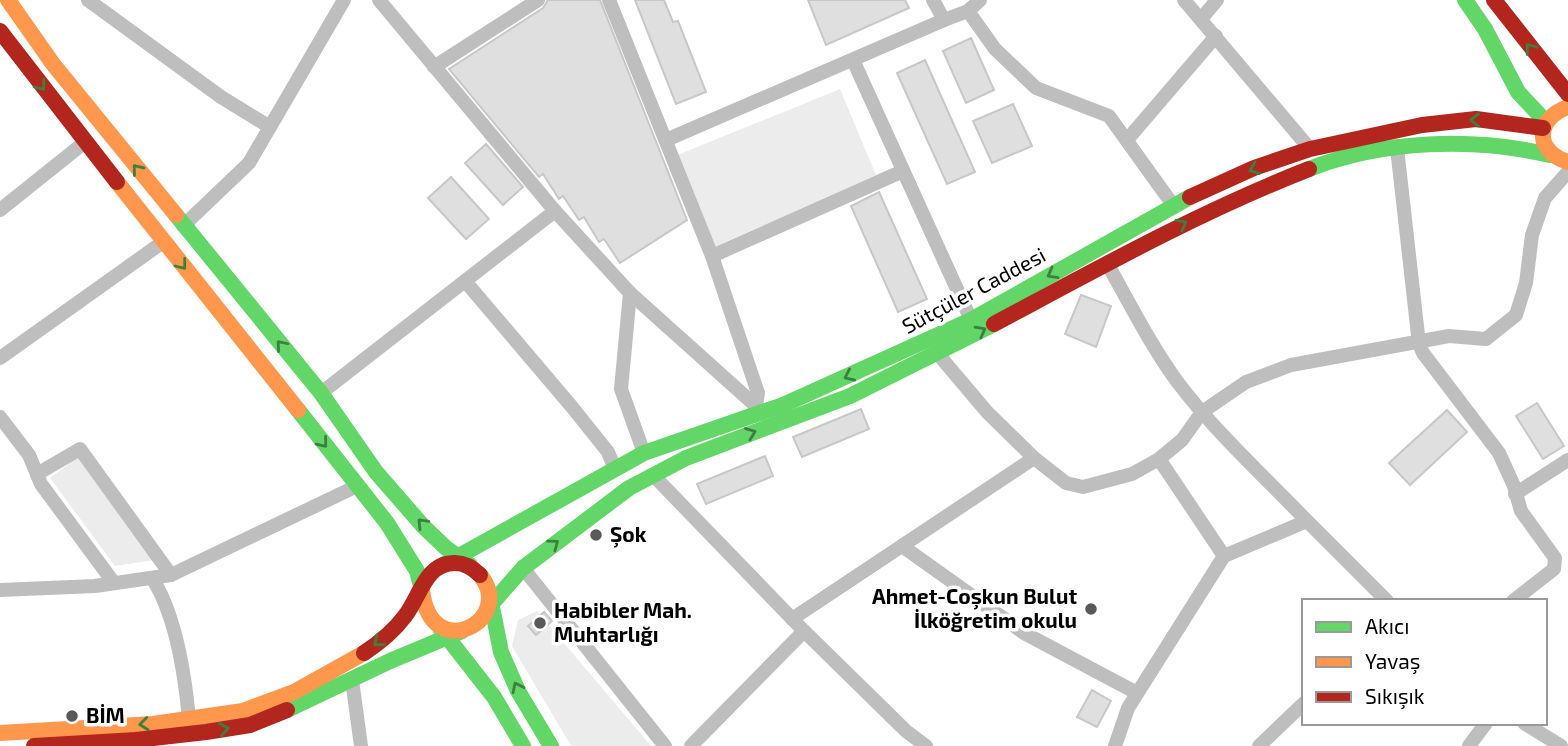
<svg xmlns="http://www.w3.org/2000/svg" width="1568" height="746" viewBox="0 0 1568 746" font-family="'Exo 2',sans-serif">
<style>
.green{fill:#ececec}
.building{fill:#dfdfdf;stroke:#c7c7c7;stroke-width:2}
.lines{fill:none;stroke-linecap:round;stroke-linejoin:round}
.street{stroke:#bebebe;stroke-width:14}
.fast{stroke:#63d668;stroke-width:16}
.slow{stroke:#ff974d;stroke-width:16}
.jam{stroke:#b3261e;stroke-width:16}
.oneway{stroke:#3b803e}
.poi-dot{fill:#595959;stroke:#fff;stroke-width:2.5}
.labels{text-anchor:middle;stroke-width:7;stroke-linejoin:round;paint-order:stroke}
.street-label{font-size:21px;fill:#000;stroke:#fff}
.poi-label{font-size:21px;font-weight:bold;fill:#000;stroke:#fff;text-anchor:start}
</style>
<rect width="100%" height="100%" fill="#fff"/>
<g class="green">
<polygon points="840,89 876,175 714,247 675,156"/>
<polygon points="81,455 155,560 115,566 50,478"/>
<polygon points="537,611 651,746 571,746 512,646 518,620"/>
</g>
<g class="building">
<polygon points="548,0 600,0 687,220 620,263 604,239 599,242 584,217 579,220 563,196 559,199 543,174 539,177 449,69 543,8"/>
<polygon points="635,0 664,0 673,22 678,21 706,92 676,104"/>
<polygon points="808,0 905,0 909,8 826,45"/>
<polygon points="971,38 994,90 966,103 943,51"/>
<polygon points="925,60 975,172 947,184 897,73"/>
<polygon points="1013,104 1032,146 992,163 973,121"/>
<polygon points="486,144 523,187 503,205 465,163"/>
<polygon points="451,177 489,219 466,239 428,198"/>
<polygon points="879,192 927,299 898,312 851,206"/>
<polygon points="1081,295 1111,306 1096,347 1065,334"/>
<polygon points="1537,403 1564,446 1543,459 1516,416"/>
<polygon points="861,409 869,429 802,457 793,437"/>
<polygon points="1447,410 1467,432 1410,485 1389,463"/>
<polygon points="765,456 773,476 706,504 697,484"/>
<polygon points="544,612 552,621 536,635 528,626"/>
<polygon points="1092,690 1111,701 1097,727 1077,717"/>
</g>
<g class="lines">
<g class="street">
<polyline points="88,0 221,97 270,127"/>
<polyline points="379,0 555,211 630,293 756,406 761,414"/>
<polyline points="609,0 712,256 758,393 756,406"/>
<polyline points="933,0 944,20 968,11 980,0"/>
<polyline points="1184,0 1310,149"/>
<polyline points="968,11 995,49 1036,88 1109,116 1173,205"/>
<polyline points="1201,19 1217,0"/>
<polyline points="853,60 971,320"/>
<polyline points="434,67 538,0"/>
<polyline points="666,140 944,20"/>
<polyline points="1127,140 1216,36"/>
<polyline points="1397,148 1419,344 1423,353 1499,453 1514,486 1521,511 1555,558 1554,569 1513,601"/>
<polyline points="0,210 85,142"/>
<polyline points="183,226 249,163 344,0"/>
<polyline points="712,256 903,171"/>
<path d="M 1108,265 C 1130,304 1150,344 1176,380 C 1214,431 1263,475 1307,521"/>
<polyline points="465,281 572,407 608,452 615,469"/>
<polyline points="630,293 621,389 644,453"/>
<polyline points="938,354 987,412 1034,458 1066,483 1083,487 1132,474 1159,459 1182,440 1202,412 1246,382 1291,365 1449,336 1486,339 1516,315 1526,283 1532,235 1545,198 1568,172"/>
<polyline points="0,358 163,242"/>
<polyline points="321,393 555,211"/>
<polyline points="0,417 29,455 41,484 114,583"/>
<polyline points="1159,459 1224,556"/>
<polyline points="37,474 80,449 171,575"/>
<polyline points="653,475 804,631 906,731 926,746"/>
<polyline points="1515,494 1568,460"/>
<polyline points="902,546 1024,633 1137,693"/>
<polyline points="523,568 665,746"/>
<path d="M 152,578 C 176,615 185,676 189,719"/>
<polyline points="0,590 95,586 171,575 357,486"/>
<polyline points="792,619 1034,458"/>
<polyline points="352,680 361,746"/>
<polyline points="1524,723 1561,746"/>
<polyline points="691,746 804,631"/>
<polyline points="1115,746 1128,708 1224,556 1307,521 1387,601"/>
<polyline points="1259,746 1304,703"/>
<polyline points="1469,746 1486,723"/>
</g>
<g class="fast">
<polyline points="1465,0 1485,29 1518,92 1545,121"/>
<path d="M 1309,169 C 1383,140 1473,137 1550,155"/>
<polyline points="176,215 321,393 376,472 423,526 446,548 470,565"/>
<polyline points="298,410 387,523 417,571 422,590"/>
<polyline points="441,566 644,453 783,405 971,320 1190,197"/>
<polyline points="490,597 501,652 518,691 551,746"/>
<polyline points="488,608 523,568 629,488 686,458 850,396 994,324"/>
<polyline points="440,628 494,697 523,746"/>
<polyline points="287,710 390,661 462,631"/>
</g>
<g class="slow">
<polyline points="8,0 53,64 176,215"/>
<path d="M 1568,107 C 1535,119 1534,151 1568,162"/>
<polyline points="117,182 298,410"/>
<path d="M 422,590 C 431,667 517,619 480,575"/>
<polyline points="0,733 153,724 243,711 294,692 364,653"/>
</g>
<g class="jam">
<polyline points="1494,0 1568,94"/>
<polyline points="0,31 117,182"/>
<polyline points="1190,197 1254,168 1310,149 1422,125 1476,119 1543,128"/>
<path d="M 994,324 C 1097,269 1199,212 1309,169"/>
<path d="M 364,653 C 379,643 394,631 405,616 C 420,597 425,563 455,563 C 465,563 473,568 480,575"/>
<polyline points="34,746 136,740 206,732 250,725 287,710"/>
</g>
</g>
<defs><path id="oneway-chevron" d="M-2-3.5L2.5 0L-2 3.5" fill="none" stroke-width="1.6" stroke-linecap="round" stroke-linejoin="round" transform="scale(1.75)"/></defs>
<g class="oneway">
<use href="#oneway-chevron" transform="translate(1530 48) rotate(-127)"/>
<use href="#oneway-chevron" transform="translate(41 86) rotate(53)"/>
<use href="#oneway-chevron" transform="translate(1475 120) rotate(-180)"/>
<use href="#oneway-chevron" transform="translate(137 169) rotate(-129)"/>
<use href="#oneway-chevron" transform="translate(1254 169) rotate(159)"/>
<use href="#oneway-chevron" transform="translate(1182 224) rotate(-29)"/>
<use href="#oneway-chevron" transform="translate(182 265) rotate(52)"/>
<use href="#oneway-chevron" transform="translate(1052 274) rotate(151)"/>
<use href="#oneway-chevron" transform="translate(981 331) rotate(-28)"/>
<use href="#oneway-chevron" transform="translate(281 345) rotate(-130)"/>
<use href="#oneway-chevron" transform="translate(849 376) rotate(155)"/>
<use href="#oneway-chevron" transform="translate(751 433) rotate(-21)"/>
<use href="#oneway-chevron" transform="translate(323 443) rotate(51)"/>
<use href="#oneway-chevron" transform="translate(422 523) rotate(-133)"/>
<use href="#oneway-chevron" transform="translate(554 544) rotate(-37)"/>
<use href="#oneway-chevron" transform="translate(378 642) rotate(141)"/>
<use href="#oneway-chevron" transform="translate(517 687) rotate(-116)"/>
<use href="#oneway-chevron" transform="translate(144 724) rotate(174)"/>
<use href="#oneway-chevron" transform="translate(224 729) rotate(-10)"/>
</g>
<g class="poi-dot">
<circle cx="596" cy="535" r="7"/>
<circle cx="1091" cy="609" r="7"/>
<circle cx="540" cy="623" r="7"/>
<circle cx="72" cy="716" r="7"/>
</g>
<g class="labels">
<g class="street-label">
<text transform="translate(974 291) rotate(-28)" y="7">Sütçüler Caddesi</text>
</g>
<g class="poi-label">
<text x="610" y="542">Şok</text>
<text x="1077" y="604" text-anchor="end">Ahmet-Coşkun Bulut<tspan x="1077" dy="24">İlköğretim okulu</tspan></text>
<text x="554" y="618">Habibler Mah.<tspan x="554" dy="24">Muhtarlığı</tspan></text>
<text x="86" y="723">BİM</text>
</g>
</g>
<rect x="1302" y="599" width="245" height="126" fill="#ffffff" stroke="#999999" stroke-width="2"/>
<rect x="1316" y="622" width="35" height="10" fill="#63d668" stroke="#999999" stroke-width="2"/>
<text x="1365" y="634" font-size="21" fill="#000000">Akıcı</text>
<rect x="1316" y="657" width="35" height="10" fill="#ff974d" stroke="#999999" stroke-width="2"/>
<text x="1365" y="669" font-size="21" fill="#000000">Yavaş</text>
<rect x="1316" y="692" width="35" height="10" fill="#b3261e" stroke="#999999" stroke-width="2"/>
<text x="1365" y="704" font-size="21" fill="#000000">Sıkışık</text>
</svg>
